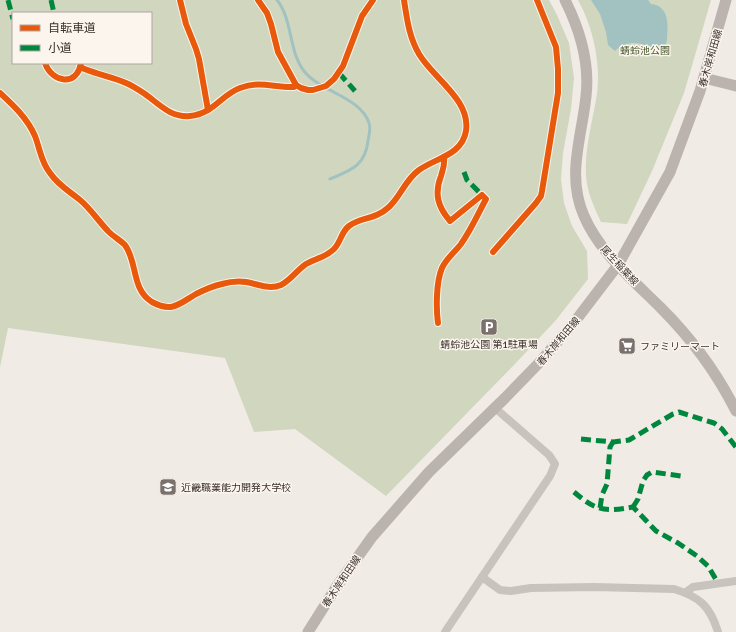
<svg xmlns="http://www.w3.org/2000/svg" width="736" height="632" viewBox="0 0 736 632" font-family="Signika,'Noto Sans JP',sans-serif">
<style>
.green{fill:#d1d6bf;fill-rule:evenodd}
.water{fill:#a1c2c1}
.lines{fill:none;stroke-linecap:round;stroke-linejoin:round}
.stream{stroke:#a1c2c1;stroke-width:3}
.street{stroke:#c9c3be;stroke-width:8}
.secondary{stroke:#bab3ae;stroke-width:11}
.quiet{stroke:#00873e;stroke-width:5;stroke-dasharray:10 5;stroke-linecap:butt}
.cycleway-casing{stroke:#fbf5ee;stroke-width:8}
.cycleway{stroke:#e8590c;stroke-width:6}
.labels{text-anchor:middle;stroke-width:3;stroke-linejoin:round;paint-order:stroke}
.park-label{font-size:10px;fill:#4a5a2e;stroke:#fbf5ee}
.street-label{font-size:10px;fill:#3b302b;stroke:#fbf5ee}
.poi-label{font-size:10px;fill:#3b302b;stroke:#fbf5ee;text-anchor:start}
</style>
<rect width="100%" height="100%" fill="#f0ebe5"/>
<g class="green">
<path d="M 0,0 L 549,0 L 557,15 L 569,43 L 574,78 L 571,109 L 563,153 L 561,179 L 564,203 L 572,226 L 587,251 L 588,279 L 556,320 L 513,366 L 386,496 L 295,429 L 254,432 L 225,358 L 8,328 L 0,367 ZM 13,13 L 151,13 L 151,63 L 13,63 Z"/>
<path d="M 578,0 L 711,0 L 684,93 L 652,171 L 627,224 L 601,222 C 594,207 587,192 586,176 C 584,150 593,119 597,94 C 601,63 593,27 578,0 Z"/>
</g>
<path class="water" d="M 591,0 L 648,0 L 651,4 C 670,6 668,26 667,40 C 666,43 667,46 664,48 C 662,50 658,50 655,51 C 643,41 626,40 615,51 L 608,45 L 606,32 L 600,14 Z"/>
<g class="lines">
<path class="stream" d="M 277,0 C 293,20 288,50 304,71 C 320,92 361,97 369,123 C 371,128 369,136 368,141 C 365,166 351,170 330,179"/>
<g class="street">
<path d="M 482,577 L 500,590 L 511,591 L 531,588 L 594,587 L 674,589 C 700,597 710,606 718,632"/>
<polyline points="686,592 693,587 736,581"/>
<polyline points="445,632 550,476 555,464 549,455 495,408"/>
</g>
<g class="secondary">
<path d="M 565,0 C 580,30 590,62 586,96 C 582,137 566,175 584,216 C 600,253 633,280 661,308 C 691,338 717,373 736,411"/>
<polyline points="704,78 736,86"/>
<polyline points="308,632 337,586 372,537 429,472 505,398 538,364 573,324 618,265 670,172 700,91 726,0"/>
</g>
<g class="quiet">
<polyline points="8,0 13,19"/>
<polyline points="51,0 54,13"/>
<polyline points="339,73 355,91"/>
<polyline points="464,172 467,180 482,195"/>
<polyline points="581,439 613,442 629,440 673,414 679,412 714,423 722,429 736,447"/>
<path d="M 574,492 C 596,511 605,512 633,507 L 656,531 L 678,543 L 697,556 L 708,566 L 718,583"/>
<polyline points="633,507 638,499 643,481 647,475 652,472 681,476"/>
<polyline points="600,508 602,495 607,484 610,447 613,442"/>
</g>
<defs>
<g id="cycleway">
<polyline points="180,0 186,24 196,49 199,59 208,110"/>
<polyline points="258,0 267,13 271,24 278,52 296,85 301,88 308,90 313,90 326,86 334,79 343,66 362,16 373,0"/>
<path d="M 45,63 C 52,83 77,87 81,63"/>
<path d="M 80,67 C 95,74 112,77 126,83 C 133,86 139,90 145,94 C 159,104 171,118 190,116 C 213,114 221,95 240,88 C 261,80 274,88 294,87 L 296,85"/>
<path d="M 0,93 C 14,106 27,118 35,136 C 40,149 41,162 50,173 C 58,185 69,191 80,200 C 91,209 99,222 109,232 C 114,237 120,240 125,245 C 138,263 131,289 152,302 C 172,313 179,304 196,294 C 204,290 213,286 222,284 C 229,282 238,281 246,282 C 258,284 269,290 281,285 C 291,280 297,270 306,264 C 315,259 326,257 334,249 C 341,242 341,232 349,226 C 361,217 375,220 389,207 C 401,196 405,180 419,170 C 436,158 462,155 466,131 C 471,100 433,78 419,54 C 409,37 407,19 404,0"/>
<polyline points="493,252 536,203 541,196 542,191 558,93 558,69 556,47 537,0"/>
<path d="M 438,323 C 436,309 436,282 442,268 C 446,259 454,253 461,244 C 471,230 478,214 486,199 L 482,195 L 450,221 C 438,207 434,194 441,176 C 443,169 445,165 444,157"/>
</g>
</defs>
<use href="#cycleway" class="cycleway-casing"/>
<use href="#cycleway" class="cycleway"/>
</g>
<defs>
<symbol id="parking-square" viewBox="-11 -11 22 22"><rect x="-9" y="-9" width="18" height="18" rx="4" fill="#7a716c" stroke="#fbf5ee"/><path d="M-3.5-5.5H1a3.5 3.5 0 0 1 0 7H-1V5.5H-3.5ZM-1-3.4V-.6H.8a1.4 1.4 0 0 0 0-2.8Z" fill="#fff"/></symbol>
<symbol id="supermarket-square" viewBox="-11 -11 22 22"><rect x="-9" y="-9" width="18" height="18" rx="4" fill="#7a716c" stroke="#fbf5ee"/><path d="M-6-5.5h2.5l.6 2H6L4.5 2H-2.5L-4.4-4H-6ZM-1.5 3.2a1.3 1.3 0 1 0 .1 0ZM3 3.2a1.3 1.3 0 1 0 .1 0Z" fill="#fff"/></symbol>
<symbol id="university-square" viewBox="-11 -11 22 22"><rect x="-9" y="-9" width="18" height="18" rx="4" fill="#7a716c" stroke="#fbf5ee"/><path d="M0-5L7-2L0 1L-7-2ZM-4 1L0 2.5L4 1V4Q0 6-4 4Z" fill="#fff"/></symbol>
</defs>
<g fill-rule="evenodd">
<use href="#parking-square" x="479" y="317" width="20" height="20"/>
<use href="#supermarket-square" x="617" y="336" width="20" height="20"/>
<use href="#university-square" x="158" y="477" width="20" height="20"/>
</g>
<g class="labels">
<g class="park-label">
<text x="645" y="54">蜻蛉池公園</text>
</g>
<g class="street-label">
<text transform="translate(710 58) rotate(-74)" y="4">春木岸和田線</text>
<text transform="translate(620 265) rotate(47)" y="4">尾生稲葉線</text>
<text transform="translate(558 341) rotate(-50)" y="4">春木岸和田線</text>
<text transform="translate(341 581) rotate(-56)" y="4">春木岸和田線</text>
</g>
<g class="poi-label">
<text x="489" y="348" text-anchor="middle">蜻蛉池公園 第1駐車場</text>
<text x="640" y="350">ファミリーマート</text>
<text x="181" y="491">近畿職業能力開発大学校</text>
</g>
</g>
<rect x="12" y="12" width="140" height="52" fill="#fbf5ee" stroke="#aea6a0"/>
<rect x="20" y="25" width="20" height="6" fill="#e8590c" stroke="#aea6a0"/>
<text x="48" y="32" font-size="12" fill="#3b302b">自転車道</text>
<rect x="20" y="45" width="20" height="6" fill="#00873e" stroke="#aea6a0"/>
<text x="48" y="52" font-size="12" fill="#3b302b">小道</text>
</svg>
